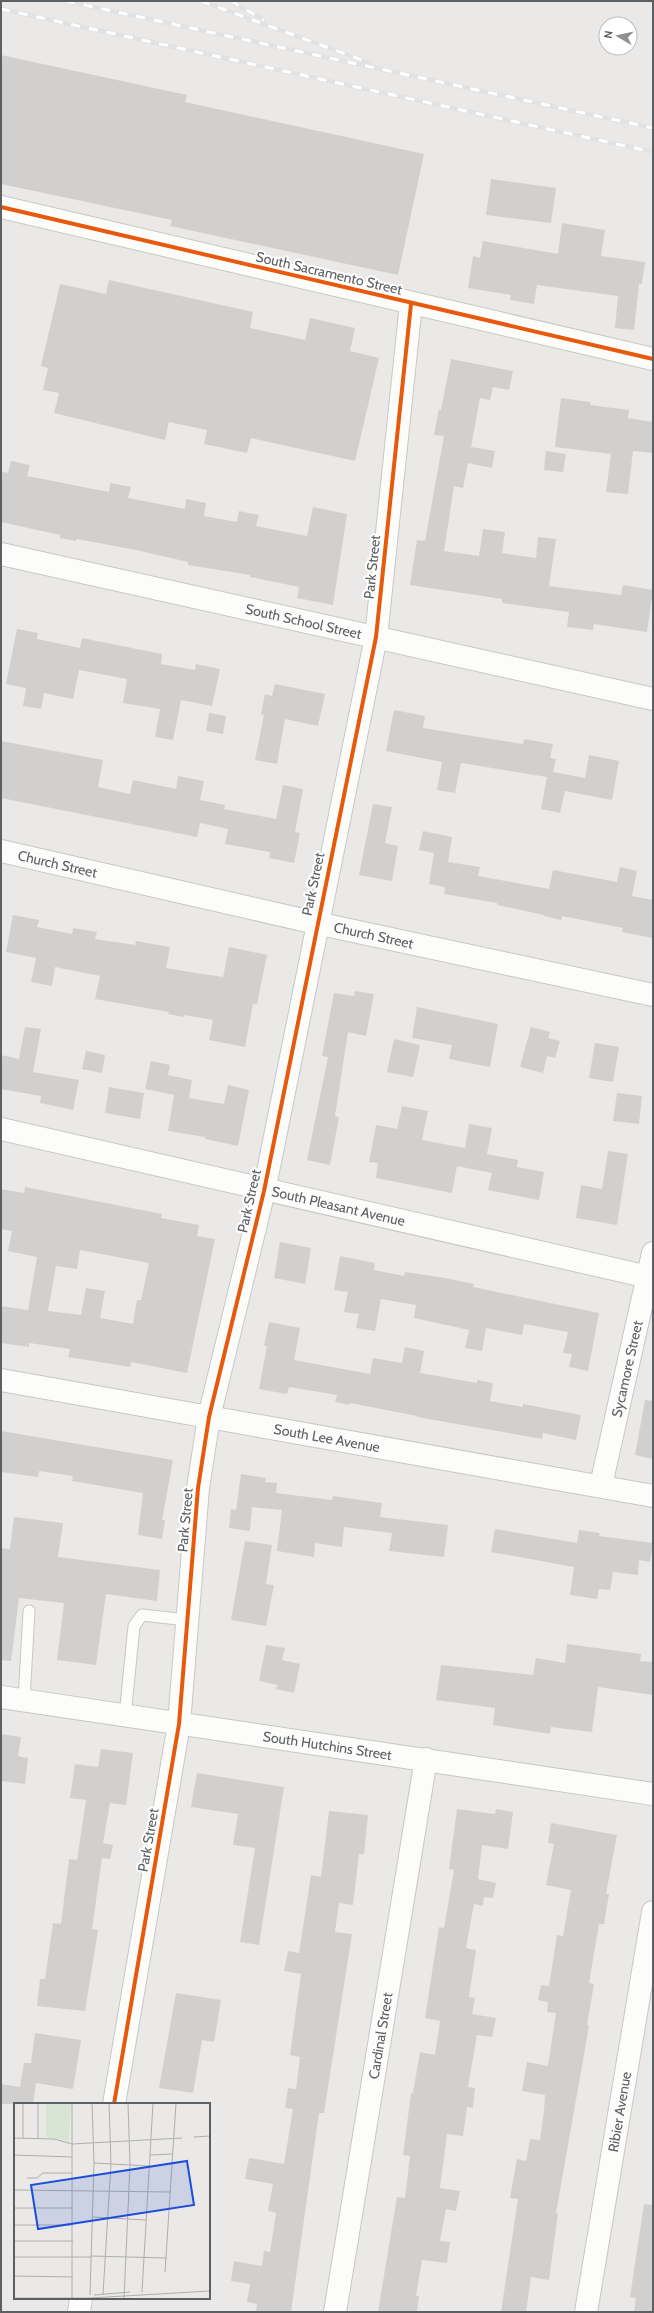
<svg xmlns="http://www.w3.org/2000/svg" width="654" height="2313" viewBox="0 0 654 2313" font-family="Cabin,sans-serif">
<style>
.building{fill:#d2d0cf;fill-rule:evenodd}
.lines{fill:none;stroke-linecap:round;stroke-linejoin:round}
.service-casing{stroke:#c8c7c6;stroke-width:13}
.minor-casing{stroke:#c8c7c6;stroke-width:24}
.tertiary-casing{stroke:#c8c7c6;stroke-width:24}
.secondary-casing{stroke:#c5c6c6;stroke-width:24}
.service{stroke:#fcfcfb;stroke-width:11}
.minor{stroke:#fcfcfb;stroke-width:22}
.tertiary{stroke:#fcfcfb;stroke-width:22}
.secondary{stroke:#fcfcfb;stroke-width:22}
.rail-casing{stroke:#e2e2e2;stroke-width:4.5}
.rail{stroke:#fff;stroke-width:3;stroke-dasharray:9;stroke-linecap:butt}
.cycleway-casing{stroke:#fff;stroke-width:6}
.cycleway{stroke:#e8590c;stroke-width:4}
.labels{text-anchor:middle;stroke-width:4;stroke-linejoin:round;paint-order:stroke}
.street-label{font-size:14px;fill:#5c6063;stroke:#fff}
.inset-road{fill:none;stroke:#aeaeae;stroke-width:1}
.view{fill:#1d4ed8;fill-opacity:0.15;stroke:#1d4ed8;stroke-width:2}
.inset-edge{fill:none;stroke:#5c6063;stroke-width:2}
</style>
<rect width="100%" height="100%" fill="#ebe9e7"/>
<g class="building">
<polygon points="1,55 187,95 185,102 424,154 398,275 170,226 172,220 1,184"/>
<polygon points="491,179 556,188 551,223 486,215"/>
<polygon points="562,223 605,230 601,256 645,262 642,284 639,284 634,330 615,328 618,296 537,285 534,304 510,300 511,295 468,288 473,256 480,258 483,241 558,254"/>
<polygon points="109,280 253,312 250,328 305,340 310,318 355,328 350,351 379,358 355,461 251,438 247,453 204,444 207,430 169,422 165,440 54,413 59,393 43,390 48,368 41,366 60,284 106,294"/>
<polygon points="451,359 513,371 509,390 493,387 490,400 480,398 471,447 495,451 492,468 468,463 463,488 454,486 444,551 479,556 483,529 505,532 502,553 536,558 538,537 556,539 549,586 621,595 623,585 653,590 647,632 594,624 593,630 567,627 569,612 502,603 502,599 410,585 417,540 425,541 444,436 434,435 439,409 441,410"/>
<polygon points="561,398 590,402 590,405 629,410 628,418 653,422 653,453 633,451 628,494 606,492 611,454 555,447"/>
<polygon points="546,451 566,454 563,472 544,470"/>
<polygon points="11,461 30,465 27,476 109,492 110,483 131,487 128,498 185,509 186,499 206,503 204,516 237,522 239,511 259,515 256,526 307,536 313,507 347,514 333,605 297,598 299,587 250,577 250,575 188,565 188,562 136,550 77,539 76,541 60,538 60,535 1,522 1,471 8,473"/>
<polygon points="17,629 38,633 37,639 80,648 82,638 162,654 161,664 195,670 196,664 220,669 212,706 181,700 173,740 155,737 160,709 123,703 127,679 79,670 73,699 44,693 41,709 23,706 26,688 6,684"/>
<polygon points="275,684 325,694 318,726 285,719 277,764 255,760 264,715 261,714 265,694 272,696"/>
<polygon points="394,710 425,716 423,728 523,744 524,739 553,744 550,758 556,759 553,772 585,778 589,755 619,761 612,800 565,791 560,813 541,809 547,777 461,763 455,793 437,790 442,762 386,751"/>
<polygon points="209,713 226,716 223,734 206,731"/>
<polygon points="1,741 103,760 98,787 130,794 133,780 176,789 178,776 204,781 200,800 225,805 224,809 276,819 283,785 303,789 295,832 300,833 294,863 269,858 270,852 225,844 228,829 200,823 197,837 1,798"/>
<polygon points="373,804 392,807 385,843 398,846 392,881 359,875"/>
<polygon points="423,831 452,837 448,862 480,867 478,876 549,889 553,870 617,882 620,867 637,871 632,896 653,900 653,938 622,932 623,928 562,916 561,920 544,916 544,915 497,905 497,903 444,894 445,887 429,884 434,853 419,850"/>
<polygon points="13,915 39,920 37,927 72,934 73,928 97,932 95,939 135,945 136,941 170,947 166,968 196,973 223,977 229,947 267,955 257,1004 253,1004 245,1047 209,1040 213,1020 184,1015 184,1017 168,1014 169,1012 95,999 100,976 55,967 52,986 31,982 36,958 6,952"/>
<polygon points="355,991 374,994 366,1036 348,1032 335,1116 339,1117 330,1165 307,1160 328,1057 322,1056 334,993 354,996"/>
<polygon points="417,1007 498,1024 490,1067 449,1059 452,1045 412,1038"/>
<polygon points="25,1027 41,1029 33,1072 79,1080 73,1110 40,1103 41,1096 1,1089 1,1055 19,1059"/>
<polygon points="531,1027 550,1032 548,1038 560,1041 555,1058 547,1056 543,1073 520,1067"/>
<polygon points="394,1039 420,1045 413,1077 387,1072"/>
<polygon points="595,1043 619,1047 613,1082 589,1078"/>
<polygon points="86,1051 105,1055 102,1073 82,1069"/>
<polygon points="151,1061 170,1065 168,1075 192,1080 189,1098 224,1104 228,1085 249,1090 238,1146 205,1139 205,1137 168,1131 174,1095 145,1089"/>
<polygon points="109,1087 144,1093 140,1119 105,1113"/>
<polygon points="617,1093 642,1096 639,1124 613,1121"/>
<polygon points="402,1106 428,1111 422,1140 465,1148 469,1124 492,1128 487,1154 518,1160 517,1167 544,1172 539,1200 488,1190 492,1173 457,1166 452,1193 376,1178 378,1163 369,1162 376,1125 397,1129"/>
<polygon points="608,1151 628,1154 617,1225 576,1218 581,1185 602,1189"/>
<path d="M 25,1187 L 162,1214 L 161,1218 L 199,1225 L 197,1236 L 215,1239 L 187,1373 L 131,1362 L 130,1367 L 68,1357 L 70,1349 L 29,1343 L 29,1347 L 1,1343 L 1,1306 L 28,1310 L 37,1257 L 8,1251 L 12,1231 L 1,1229 L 1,1189 L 24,1193 ZM 80,1250 L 149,1263 L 141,1300 L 137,1300 L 133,1324 L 100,1318 L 105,1291 L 86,1288 L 81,1315 L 48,1311 L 56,1266 L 77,1269 Z"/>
<polygon points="280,1242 311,1248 305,1284 274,1278"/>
<polygon points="340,1256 375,1263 374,1270 404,1276 405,1272 445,1278 474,1284 473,1287 599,1313 588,1371 569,1367 572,1354 563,1353 568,1332 524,1324 522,1335 486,1328 482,1351 465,1348 469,1330 414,1318 416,1305 381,1299 375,1331 356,1328 359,1314 344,1312 348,1292 334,1290"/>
<polygon points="269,1322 300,1328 294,1360 370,1374 373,1358 402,1363 405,1347 424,1351 420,1373 477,1383 477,1380 493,1383 490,1401 523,1407 523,1404 581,1415 576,1440 543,1433 542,1439 417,1417 417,1416 350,1403 350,1405 335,1402 337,1395 289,1387 287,1394 259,1389 267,1346 264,1346"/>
<polygon points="645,1400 653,1401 653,1459 635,1455"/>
<polygon points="1,1431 173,1460 162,1520 165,1520 162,1539 138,1535 143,1493 72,1481 73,1476 39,1471 38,1477 1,1472"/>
<polygon points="241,1474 266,1478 265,1482 277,1483 276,1493 332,1500 333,1496 382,1503 380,1517 448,1525 444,1557 389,1551 392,1533 344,1527 342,1547 315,1543 314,1557 277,1551 282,1510 252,1507 250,1531 229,1528 231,1509 236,1510"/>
<polygon points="14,1517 63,1523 58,1557 160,1570 157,1601 106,1594 96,1665 57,1660 64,1603 19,1598 11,1661 1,1660 1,1548 10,1549"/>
<polygon points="495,1529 577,1543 579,1530 600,1533 599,1536 653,1543 650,1562 639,1560 638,1575 613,1572 610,1590 599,1589 597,1599 570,1595 574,1567 491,1552"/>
<polygon points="245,1541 272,1545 266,1584 274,1585 266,1626 231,1620"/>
<polygon points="567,1644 641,1654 640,1661 653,1662 653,1695 598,1687 592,1732 551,1727 550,1734 493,1725 495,1708 436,1700 441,1665 533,1675 536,1658 565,1663"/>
<polygon points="266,1645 285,1648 282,1660 300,1664 294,1693 276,1689 278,1685 259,1681"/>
<polygon points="1,1734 21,1737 18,1756 28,1758 25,1784 1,1781"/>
<polygon points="101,1749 133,1753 126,1805 110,1803 103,1843 113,1845 110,1859 102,1858 92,1929 98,1930 85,2011 37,2006 40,1979 45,1979 53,1923 61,1924 69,1859 77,1860 86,1800 70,1798 75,1764 98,1767"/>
<polygon points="197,1773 284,1787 259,1945 240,1942 255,1848 233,1845 238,1814 191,1807"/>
<polygon points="457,1809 495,1814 496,1809 513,1812 508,1849 482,1845 478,1879 496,1883 493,1898 484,1897 483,1906 474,1904 466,1948 476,1950 469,1997 475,1998 472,2014 496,2018 492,2037 477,2035 468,2087 475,2088 473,2108 467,2107 463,2136 447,2134 440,2188 460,2191 456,2211 446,2209 440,2241 450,2242 447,2263 422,2260 416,2296 419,2296 417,2312 378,2312 397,2197 405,2198 410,2156 403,2155 411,2093 413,2093 420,2052 435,2055 440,2021 425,2018 439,1927 444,1928 454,1870 449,1869"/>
<polygon points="329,1811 368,1815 364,1854 359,1854 353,1905 339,1903 335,1932 352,1934 324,2113 319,2113 291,2312 256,2312 257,2304 247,2302 250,2284 231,2281 234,2261 262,2266 264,2251 270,2252 276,2213 268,2211 273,2184 245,2179 249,2158 284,2164 293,2109 285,2108 288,2088 296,2089 300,2057 290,2055 301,1974 284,1971 288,1951 299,1953 311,1875 321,1877"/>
<polygon points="551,1823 617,1835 606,1894 609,1894 604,1924 599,1924 589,1983 594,1984 587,2025 589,2026 556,2213 558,2213 549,2280 531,2277 526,2312 501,2312 518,2199 510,2198 517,2159 526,2161 530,2139 540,2140 544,2111 545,2095 522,2091 527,2062 548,2066 556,2013 547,2012 548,2002 538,2000 541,1985 549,1986 557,1935 563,1936 571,1890 546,1885 554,1844 548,1843"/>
<polygon points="176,1993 221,2000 214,2042 202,2040 193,2093 159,2088"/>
<polygon points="35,2033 81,2040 73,2089 36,2083 33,2104 1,2104 1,2084 20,2087 24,2063 31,2063"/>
<polygon points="644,2204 653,2205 653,2312 634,2312 636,2298 630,2297"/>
</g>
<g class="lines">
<defs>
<g id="service">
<polyline points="24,1700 29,1611"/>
<polyline points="125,1716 134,1626 142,1615 187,1620"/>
</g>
<g id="minor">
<polyline points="1,207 653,359"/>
<path id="s1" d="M 1,554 L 653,699"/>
<path id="s2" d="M 1,1129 L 653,1278"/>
<path id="s3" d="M 1,1380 L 653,1496"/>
<path id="s4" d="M 601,1485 L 653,1253"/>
<polyline points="114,2104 179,1724 198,1488 209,1417 264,1191 376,637 411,304"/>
<polyline points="79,2312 81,2298"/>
<path id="s5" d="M 335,2312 L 426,1759"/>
<path id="s6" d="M 586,2312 L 653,1912"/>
</g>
<g id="tertiary">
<path id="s7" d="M 1,851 L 316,923 L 653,995"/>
</g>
<g id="secondary">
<path id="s8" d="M 1,1697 L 653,1794"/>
</g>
</defs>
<use href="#service" class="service-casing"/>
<use href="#minor" class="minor-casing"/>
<use href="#tertiary" class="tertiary-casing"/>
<use href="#secondary" class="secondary-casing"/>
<use href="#service" class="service"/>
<use href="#minor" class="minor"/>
<use href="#tertiary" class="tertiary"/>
<use href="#secondary" class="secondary"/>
<defs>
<g id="rail">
<polyline points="66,1 653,128"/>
<polyline points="201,1 370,63"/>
<polyline points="231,1 264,20"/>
<polyline points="1,9 653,152"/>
</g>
</defs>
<use href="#rail" class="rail-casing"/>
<use href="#rail" class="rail"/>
<defs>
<g id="cycleway">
<polyline points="1,207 653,359"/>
<polyline points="114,2104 179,1724 198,1488 209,1417 264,1191 376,637 411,304"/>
</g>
</defs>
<use href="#cycleway" class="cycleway-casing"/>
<use href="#cycleway" class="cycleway"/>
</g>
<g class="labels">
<g class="street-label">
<text transform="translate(329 273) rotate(13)" y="5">South Sacramento Street</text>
<text transform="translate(372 567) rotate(-84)" y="5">Park Street</text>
<text dy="5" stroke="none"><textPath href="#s1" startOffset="310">South School Street</textPath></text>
<text dy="5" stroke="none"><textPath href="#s7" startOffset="58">Church Street</textPath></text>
<text transform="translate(313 884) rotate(-78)" y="5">Park Street</text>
<text dy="5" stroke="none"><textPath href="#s7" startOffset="382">Church Street</textPath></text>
<text transform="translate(249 1201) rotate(-77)" y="5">Park Street</text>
<text dy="5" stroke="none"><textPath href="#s2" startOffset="346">South Pleasant Avenue</textPath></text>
<text dy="5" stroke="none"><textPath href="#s4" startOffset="119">Sycamore Street</textPath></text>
<text dy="5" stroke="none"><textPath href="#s3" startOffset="331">South Lee Avenue</textPath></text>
<text transform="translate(185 1520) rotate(-85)" y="5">Park Street</text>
<text dy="5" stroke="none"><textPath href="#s8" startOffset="330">South Hutchins Street</textPath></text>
<text transform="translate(148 1840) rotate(-80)" y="5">Park Street</text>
<text dy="5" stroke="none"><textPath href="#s5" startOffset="280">Cardinal Street</textPath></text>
<text dy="5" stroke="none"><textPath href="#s6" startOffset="203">Ribier Avenue</textPath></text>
</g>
</g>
<g transform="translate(14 2103)">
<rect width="196" height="196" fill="#ebe9e7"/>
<path d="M 32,1 L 57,1 L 55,39 L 32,34 Z" fill="#d8e5d4"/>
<path class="inset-road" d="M 58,0 L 58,196M 180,34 L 196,33M 0,35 L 40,36 L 58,41 L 168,35M 9,35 L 9,0M 24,36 L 24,0M 0,52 L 58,54M 136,52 L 159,51M 80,60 L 135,63M 13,75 L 23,75 L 29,70 L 58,70M 0,87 L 157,89M 0,105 L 59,105M 79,114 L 132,117M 0,122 L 59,122M 0,138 L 59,138M 77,153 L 153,155M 0,154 L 77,154M 151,169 L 162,0M 0,173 L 59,174M 128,189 L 139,0M 89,191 L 97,61 L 95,0M 76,192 L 80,60 L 78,0M 80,192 L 116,189M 0,195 L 76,195 L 196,188M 110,196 L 116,62 L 114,0"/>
<path class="view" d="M 173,58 L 180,102 L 24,126 L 17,82 Z"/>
<rect width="196" height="196" class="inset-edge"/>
</g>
<rect width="654" height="2313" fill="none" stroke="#5c6063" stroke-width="4"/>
<g transform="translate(618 36) rotate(279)"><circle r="19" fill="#ffffff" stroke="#bebfc1"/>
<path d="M0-3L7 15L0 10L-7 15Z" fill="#8e9091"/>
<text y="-6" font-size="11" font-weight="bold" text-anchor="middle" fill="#5c6063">N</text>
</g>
</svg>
